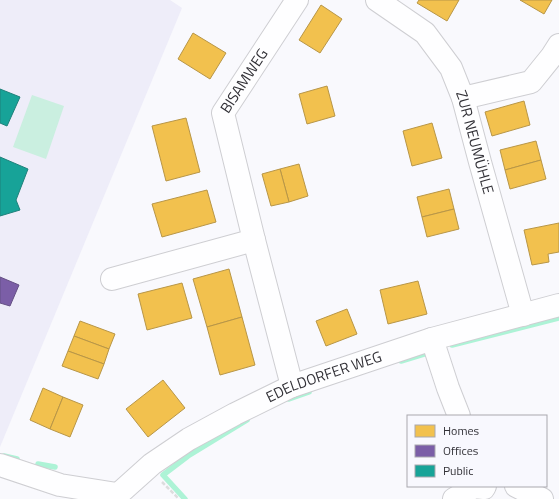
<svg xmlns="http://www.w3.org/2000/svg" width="559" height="499" viewBox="0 0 559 499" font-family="'Titillium Web',sans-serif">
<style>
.built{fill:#eeedf9}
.green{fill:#caefe0}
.homes{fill:#f2c14e;stroke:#b89647}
.offices{fill:#7b5ea7;stroke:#655085}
.public{fill:#17a398;stroke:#1f817b}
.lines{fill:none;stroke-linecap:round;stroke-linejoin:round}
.stream{stroke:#adf3d6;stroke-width:5.5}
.minor-casing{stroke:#ceced2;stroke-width:24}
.path{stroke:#ddddde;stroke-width:2.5;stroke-dasharray:4 2;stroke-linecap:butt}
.minor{stroke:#fefeff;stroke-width:22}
.labels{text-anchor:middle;stroke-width:4;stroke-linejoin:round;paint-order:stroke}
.street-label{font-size:15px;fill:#323137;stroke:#f8f8fe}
</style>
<rect width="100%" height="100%" fill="#f9f9fd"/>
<polygon class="built" points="0,0 170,0 182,8 0,447"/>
<polygon class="green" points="32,95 64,106 46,159 13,147"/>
<g class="homes">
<polygon points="419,0 459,0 447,21 417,3"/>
<polygon points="520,0 552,0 544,14"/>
<polygon points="321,5 342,19 320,53 299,40"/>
<polygon points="193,33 226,53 210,79 178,59"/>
<polygon points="327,86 335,116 307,124 299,94"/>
<polygon points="524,101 530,125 492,136 485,112"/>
<polygon points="186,118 200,172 166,181 152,126"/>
<polygon points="432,123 442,158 412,166 403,131"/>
<polygon points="536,141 541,160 505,170 500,150"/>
<polygon points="541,160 546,179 510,189 505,170"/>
<polygon points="299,164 308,196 289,202 280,169"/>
<polygon points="280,169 289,202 271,206 262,174"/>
<polygon points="449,189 454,209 422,217 417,197"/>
<polygon points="207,190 216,222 162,237 152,204"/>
<polygon points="454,209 459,229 427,237 422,217"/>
<polygon points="559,223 559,252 548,254 549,262 532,265 524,230"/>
<polygon points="229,269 242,317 207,327 193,279"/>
<polygon points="418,281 427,314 388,324 380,290"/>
<polygon points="182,283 192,318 147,330 138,294"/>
<polygon points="347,309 357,334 326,346 316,321"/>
<polygon points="242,317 255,365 220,375 207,327"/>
<polygon points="80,321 115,334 109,349 74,336"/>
<polygon points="74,336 109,349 104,364 68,351"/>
<polygon points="68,351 104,364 98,379 62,366"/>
<polygon points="163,380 185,408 148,437 126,409"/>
<polygon points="43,388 63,397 50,429 30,420"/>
<polygon points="63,397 83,405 70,437 50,429"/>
</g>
<polygon class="offices" points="0,277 19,285 10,306 0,303"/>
<g class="public">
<polygon points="0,89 20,97 7,126 0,123"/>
<polygon points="0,157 28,169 16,200 20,210 0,216"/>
</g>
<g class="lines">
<g class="stream">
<polyline points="452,345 559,318"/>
<polyline points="401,361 424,354"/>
<polyline points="289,399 309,392"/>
<polyline points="4,456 17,459"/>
<polyline points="38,464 55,467"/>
<polyline points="185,499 163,475 188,456 247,420"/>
</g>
<defs>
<g id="minor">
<path id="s1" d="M 377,0 L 425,33 L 451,68 L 463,98 L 480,162 L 523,315"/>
<polyline points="463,98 531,82 552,56 559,45"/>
<polyline points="112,279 254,240"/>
<polyline points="432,339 448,388 459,416"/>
<path id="s2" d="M 292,386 L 254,240 L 223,113 L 297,0"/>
<polyline points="0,465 60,485 117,494"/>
<polyline points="516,486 542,499"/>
<path id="s3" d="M 113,499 L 152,464 L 189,439 L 235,414 L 292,386 L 432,339 L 559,305"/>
<polyline points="454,499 474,487 484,488 485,486"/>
</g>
</defs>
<use href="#minor" class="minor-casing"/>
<polyline class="path" points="162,482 179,499"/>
<use href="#minor" class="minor"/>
</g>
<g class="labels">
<g class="street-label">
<text dy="5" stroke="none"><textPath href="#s2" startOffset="320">BISAMWEG</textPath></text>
<text dy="5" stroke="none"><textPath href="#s1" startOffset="180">ZUR NEUMÜHLE</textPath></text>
<text dy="5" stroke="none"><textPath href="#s3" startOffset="246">EDELDORFER WEG</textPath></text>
</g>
</g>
<rect x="407" y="415" width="140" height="72" fill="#f8f8fe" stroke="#a9a8ae"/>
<rect x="415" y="425" width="20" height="12" fill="#f2c14e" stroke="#a9a8ae"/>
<text x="443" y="435" font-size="12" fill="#323137">Homes</text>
<rect x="415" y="445" width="20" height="12" fill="#7b5ea7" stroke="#a9a8ae"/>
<text x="443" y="455" font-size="12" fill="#323137">Offices</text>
<rect x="415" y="465" width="20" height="12" fill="#17a398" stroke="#a9a8ae"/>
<text x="443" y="475" font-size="12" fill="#323137">Public</text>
</svg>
